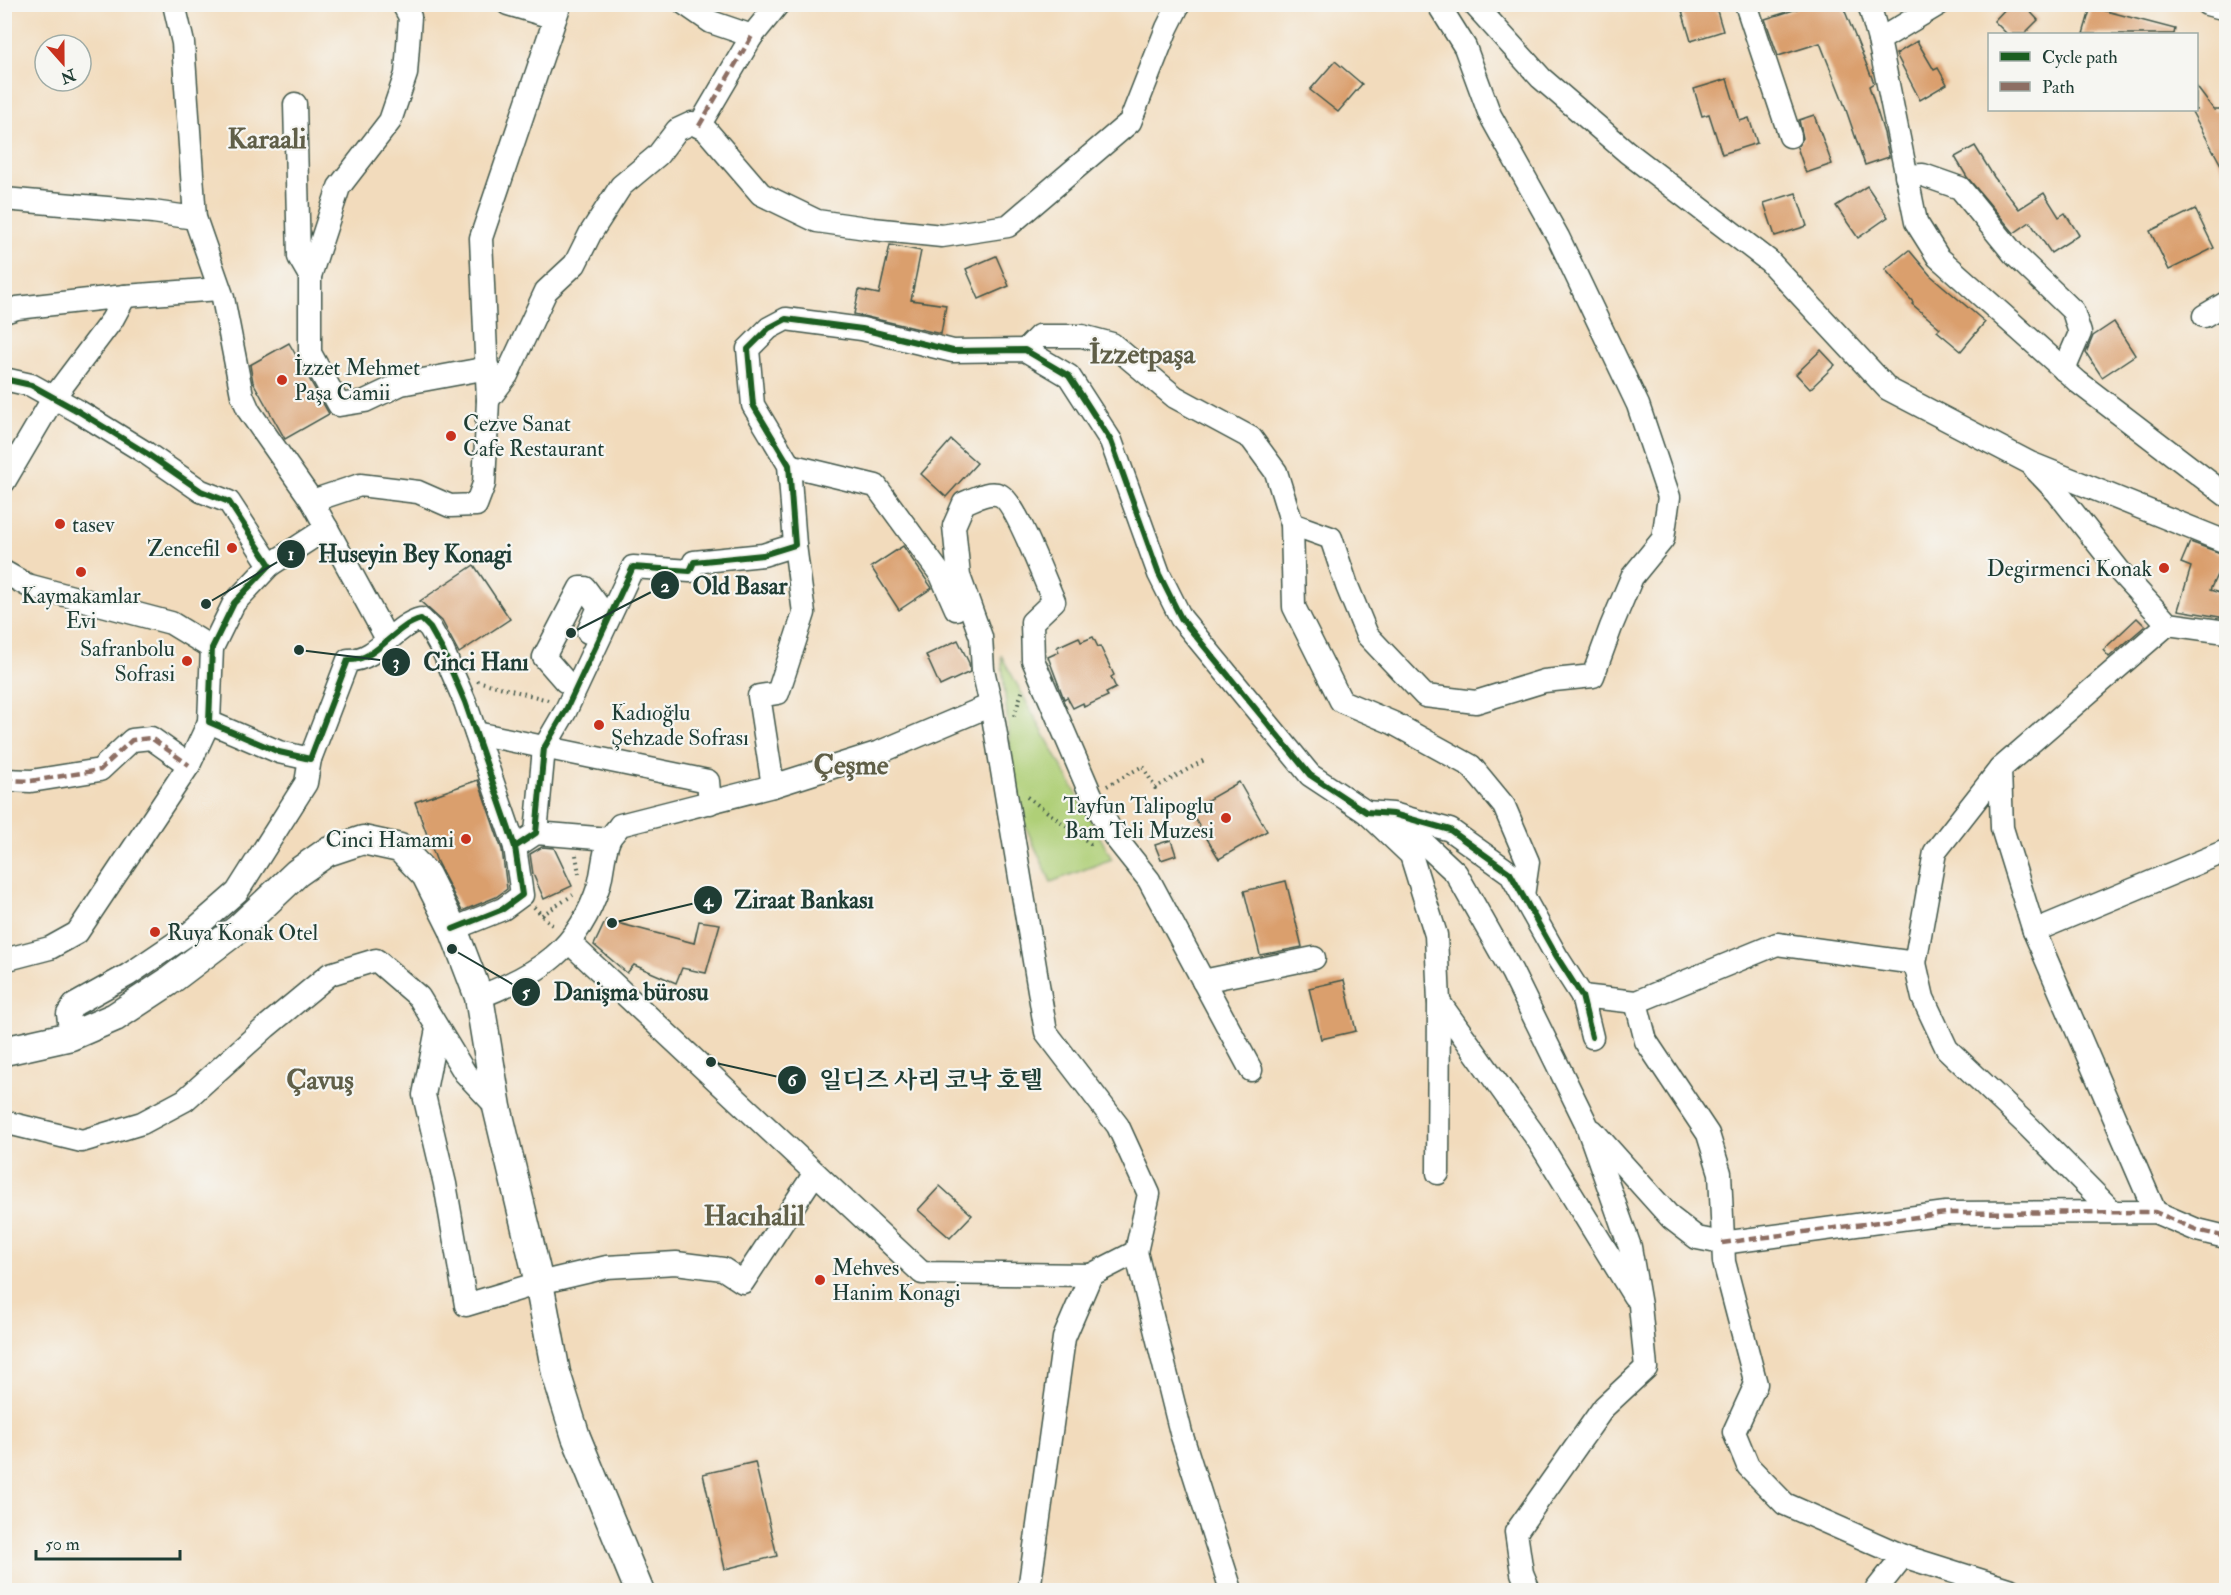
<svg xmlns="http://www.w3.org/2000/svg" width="2231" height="1595" viewBox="0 0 2231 1595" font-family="'IM FELL Double Pica','Noto Serif KR',serif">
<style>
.green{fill:#afcf77;stroke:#678656;stroke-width:1.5}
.building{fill:#da9f6d}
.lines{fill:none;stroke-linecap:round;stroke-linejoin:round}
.minor-casing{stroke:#3f5548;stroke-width:25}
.major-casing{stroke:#3f5548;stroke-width:31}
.path{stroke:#3f5548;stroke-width:4;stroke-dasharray:1.5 4.5;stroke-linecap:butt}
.minor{stroke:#fff;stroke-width:22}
.major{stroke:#fff;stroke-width:28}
.quiet{stroke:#8d6e63;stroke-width:4.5;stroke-dasharray:9 4.5;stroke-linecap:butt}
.cycleway-casing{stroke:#f6f6f2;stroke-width:10}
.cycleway{stroke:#1b5e20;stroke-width:6}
.poi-dot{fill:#c8321e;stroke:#f6f6f2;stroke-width:2}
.labels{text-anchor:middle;stroke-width:4.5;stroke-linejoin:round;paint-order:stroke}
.poi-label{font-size:22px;fill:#1f3d34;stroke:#f6f6f2;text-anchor:start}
.district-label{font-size:28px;font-weight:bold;fill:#605f48;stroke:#f6f6f2}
.leader{fill:none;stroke:#1f3d34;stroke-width:2}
.callout-dot{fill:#1f3d34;stroke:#f6f6f2;stroke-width:2}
.mark-label{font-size:18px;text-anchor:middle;font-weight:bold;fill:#fff}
.callout-label{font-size:24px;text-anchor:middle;font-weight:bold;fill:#1f3d34;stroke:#f6f6f2;stroke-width:4.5;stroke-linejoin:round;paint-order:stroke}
</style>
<rect width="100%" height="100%" fill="#f6f6f2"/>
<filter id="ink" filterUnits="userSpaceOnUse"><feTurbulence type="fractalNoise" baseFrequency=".0167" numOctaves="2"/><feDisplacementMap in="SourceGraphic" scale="12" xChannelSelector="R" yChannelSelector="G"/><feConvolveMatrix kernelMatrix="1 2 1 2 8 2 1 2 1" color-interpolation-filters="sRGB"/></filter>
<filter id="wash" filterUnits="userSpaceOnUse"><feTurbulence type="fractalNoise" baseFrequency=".008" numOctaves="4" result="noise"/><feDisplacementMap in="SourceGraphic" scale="24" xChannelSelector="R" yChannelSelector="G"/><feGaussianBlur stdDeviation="1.35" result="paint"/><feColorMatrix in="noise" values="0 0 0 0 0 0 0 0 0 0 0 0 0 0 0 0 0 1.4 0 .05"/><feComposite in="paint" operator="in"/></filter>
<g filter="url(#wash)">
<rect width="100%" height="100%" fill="#f2dbbc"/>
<polygon class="green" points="1001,655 1112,859 1051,882 1016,806"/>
<g id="blocks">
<g class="building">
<polygon points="1680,4 1715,4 1723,31 1691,41"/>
<polygon points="1796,4 1842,4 1874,83 1869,86 1884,133 1889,157 1865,165 1843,101 1820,43 1778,56 1765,19 1797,9"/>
<polygon points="2010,4 2023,4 2038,20 2024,34 2007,34 1994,21"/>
<polygon points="2091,7 2175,29 2174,34 2083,34"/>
<polygon points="1917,41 1934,70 1938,68 1947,84 1920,100 1896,54"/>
<polygon points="1335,61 1362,84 1338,112 1310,90"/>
<polygon points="1727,79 1740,121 1749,118 1757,143 1722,154 1709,114 1702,116 1694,89"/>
<polygon points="2196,86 2214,110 2226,110 2226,174 2191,110 2196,110"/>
<polygon points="1814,115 1832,164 1806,173 1797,147 1803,138 1799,120"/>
<polygon points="1975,146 1994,177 2019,209 2044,193 2059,217 2065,213 2079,235 2051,253 2030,222 2014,233 1967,177 1955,157"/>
<polygon points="1867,186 1888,217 1858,238 1836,206"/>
<polygon points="1796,193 1807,226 1775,236 1764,203"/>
<polygon points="2195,209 2214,248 2169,270 2150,231"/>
<polygon points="890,245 921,251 911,300 946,305 941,334 854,314 859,290 879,294"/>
<polygon points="1909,250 1930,275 1985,322 1961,351 1937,331 1940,328 1912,304 1913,302 1885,269"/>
<polygon points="996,256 1009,286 979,299 966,269"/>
<polygon points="2114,322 2135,355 2102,377 2086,353 2093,336"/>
<polygon points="289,343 329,414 285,439 253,382 250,365"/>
<polygon points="1821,350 1835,365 1810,389 1796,374"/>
<polygon points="951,440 977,463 946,497 921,474"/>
<polygon points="2190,542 2226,555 2210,590 2226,595 2226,618 2178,610 2191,567 2181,563"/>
<polygon points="903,546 932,588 899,610 871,567"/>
<polygon points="474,565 510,619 459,653 442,621 420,601"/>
<polygon points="2137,618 2145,626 2109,657 2103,650"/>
<polygon points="1079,637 1081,642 1093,637 1098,647 1100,646 1114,675 1111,677 1116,688 1106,693 1108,696 1084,707 1083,703 1073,708 1067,697 1064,699 1048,657 1059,652 1057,647"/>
<polygon points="958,640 969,663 970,672 940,686 926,655"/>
<polygon points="478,780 502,850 507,889 496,897 462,911 437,862 415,802"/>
<polygon points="1239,782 1267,831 1219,859 1190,810"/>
<polygon points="1171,840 1176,855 1161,860 1155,845"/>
<polygon points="542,847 554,848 572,886 544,899 533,874 530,854"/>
<polygon points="1286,881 1302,947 1260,955 1244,891"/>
<polygon points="606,920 694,943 699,921 720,924 706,973 682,968 676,983 634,965 627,973 594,945"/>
<polygon points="1344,980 1356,1031 1321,1039 1309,988"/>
<polygon points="940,1186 972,1215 950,1238 918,1210"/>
<polygon points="755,1462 777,1556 725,1569 703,1474"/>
</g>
</g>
</g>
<g filter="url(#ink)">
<use href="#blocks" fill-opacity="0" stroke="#3f5548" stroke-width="1.5"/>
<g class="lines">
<defs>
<g id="minor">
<polyline points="174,4 183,43 195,218 223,298 242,395 249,411 312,501 387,639"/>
<polyline points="403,4 410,17 406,74 390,121 339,187 310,276 310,353 339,405 365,401 401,384 488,368"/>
<polyline points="508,4 555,18"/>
<polyline points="685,4 711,22 752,36 778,4"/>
<polyline points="1474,4 1541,78 1627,152 1769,261 1888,389 2030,463 2226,542"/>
<polyline points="1746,4 1790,136"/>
<polyline points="1869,4 1879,40 1916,222 1938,257 2078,382 2226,495"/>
<polyline points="2207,4 2226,9"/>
<polyline points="1879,40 1939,4"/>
<polyline points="295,104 299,257 310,276"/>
<polyline points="699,126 752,36"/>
<polyline points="1906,176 1923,175 1960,188 2014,254 2073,311 2080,333 2064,370"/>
<polyline points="4,199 153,212 195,218"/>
<polyline points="4,312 17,308 125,296 219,289"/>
<polyline points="2204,316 2226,303"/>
<polyline points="1025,350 1039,336 1082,336 1112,344 1175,397 1251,438 1276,472 1292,524 1294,607 1341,701 1393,723 1471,766 1504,806 1528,862 1523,896"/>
<path d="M 4,379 L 31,385 L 78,411 L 146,453 L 201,491 L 229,502 L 270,565 L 234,603 L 212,648 L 209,722 L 279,752 L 310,759 L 348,660 C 378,661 393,626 421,619 L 430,628 L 443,651 L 465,702 L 515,847"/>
<polyline points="488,400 507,375 546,291 575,264 590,234 621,186 658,155 677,130 692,123 706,130 761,194 817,221 873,229 942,236 1008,226 1130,122 1167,28 1179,4"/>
<polyline points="789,465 876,486 941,575 956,609"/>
<polyline points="2035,469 2057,492 2122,574 2168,624 2226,632"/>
<polyline points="4,482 54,397 112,320 125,296"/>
<polyline points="312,501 360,485 418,492 450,506 476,505 484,484 488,400 481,238 560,4"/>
<polyline points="1292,524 1331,538 1347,586 1367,635 1425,696 1476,702 1544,681 1593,676 1611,627 1632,577 1663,539 1669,497 1638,405 1558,237 1490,115 1465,47 1438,4"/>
<polyline points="270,565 327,528"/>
<polyline points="4,572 27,585 171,623 212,648"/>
<polyline points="565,681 544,657 580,588 585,588 599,607 588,632"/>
<polyline points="991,705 1046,1032 1118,1126 1149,1194 1136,1252 1091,1275 1064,1338 1029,1590"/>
<polyline points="476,733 708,781 710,803"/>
<polyline points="2000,769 2168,624"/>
<polyline points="4,780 31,781 100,770 132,740 151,738 189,765"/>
<polyline points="773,786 759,696 778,693 804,613 795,545"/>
<polyline points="1366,812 1411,855 1436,935 1439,1002 1438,1173"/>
<polyline points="1395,816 1456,873 1512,972 1586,1123 1630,1247 1640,1305 1646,1368 1604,1407 1516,1532 1522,1573 1529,1590"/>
<polyline points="536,833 544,748 565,712 633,567 690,571 694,562 763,555 795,545 789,465 753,405 748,349 769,328 786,319 862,329 953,351 1025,350 1069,376 1111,441 1159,574 1181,618 1310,775 1366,812 1393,814 1450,830 1510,873 1557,957 1582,996 1592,1037"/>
<polyline points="453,929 503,909 522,895 515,847 536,833 609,839"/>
<polyline points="2034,931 2155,1212"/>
<polyline points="570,943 922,1273 1091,1275"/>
<polyline points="4,960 50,948 77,933 189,765 209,722"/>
<polyline points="1915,963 1923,998 1947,1049 2029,1127 2113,1212"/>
<polyline points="1203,981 1314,958"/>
<polyline points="1582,996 1636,1002 1777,944 1915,963 1935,852 2000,769 2002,828 2034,931 2226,851"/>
<path d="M 479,997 C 539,974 579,949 599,885 C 603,871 603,854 609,840 C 611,835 617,830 620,825 L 773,786 L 880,752 L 991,705 L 983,670 L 981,637 L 959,576 L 954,526 L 964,503 C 975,499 988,490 1000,495 C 1016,502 1045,582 1054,601 L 1032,622 L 1033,660 L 1091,795 L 1114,836 L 1149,880 L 1251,1070"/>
<polyline points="1439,1002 1538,1140 1634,1296"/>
<polyline points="1636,1002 1646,1041 1708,1134 1720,1173 1724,1262 1756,1384 1734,1432 1748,1466 1785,1504 1903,1556 2011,1590"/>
<polyline points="437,1029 424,1095 445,1184 466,1305 539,1283 607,1267 676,1263 723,1269 743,1282 815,1173"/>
<polyline points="71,1036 68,1014 74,1005 128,975 190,933 237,892 306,783 310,759"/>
<polyline points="4,1122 82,1141 142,1123 185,1100 266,1027 330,974 376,960 419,997 465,1073 497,1107"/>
<polyline points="1593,1131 1671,1218 1697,1238 1722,1243 1946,1213 2155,1212 2197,1230 2226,1237"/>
<polyline points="1136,1252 1181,1433 1231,1590"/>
<polyline points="1876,1590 1903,1556"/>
</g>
<polyline id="major" points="4,1051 71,1036 115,1017 168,982 238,929 297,873 327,852 363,840 400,848 426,875 453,929 479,997 497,1107 539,1283 556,1373 576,1437 639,1590"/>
</defs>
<use href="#minor" class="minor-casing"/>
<use href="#major" class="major-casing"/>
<g class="path">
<polyline points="477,681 548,700"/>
<polyline points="1014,716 1023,689"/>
<polyline points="1107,786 1143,766 1155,788 1206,759"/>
<polyline points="1027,797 1091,844 1095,842"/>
<polyline points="576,855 579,874"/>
<polyline points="534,907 554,927"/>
<polyline points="542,915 573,895"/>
</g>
<use href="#minor" class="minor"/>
<use href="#major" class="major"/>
<g class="quiet">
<polyline points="699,126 752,36"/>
<polyline points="4,780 31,781 100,770 132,740 151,738 189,765"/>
<polyline points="1722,1243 1946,1213 2155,1212 2197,1230 2226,1237"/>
</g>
<defs>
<g id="cycleway">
<path d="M 4,379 L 31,385 L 78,411 L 146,453 L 201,491 L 229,502 L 270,565 L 234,603 L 212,648 L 209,722 L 279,752 L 310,759 L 348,660 C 378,661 393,626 421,619 L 430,628 L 443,651 L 465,702 L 515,847"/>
<polyline points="453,929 503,909 522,895 515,847 536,833 544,748 565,712 633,567 690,571 694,562 763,555 795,545 789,465 753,405 748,349 769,328 786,319 862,329 953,351 1025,350 1069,376 1111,441 1159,574 1181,618 1310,775 1366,812 1393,814 1450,830 1510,873 1557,957 1582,996 1592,1037"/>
</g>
</defs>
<use href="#cycleway" class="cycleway-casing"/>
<use href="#cycleway" class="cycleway"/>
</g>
</g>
<g class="poi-dot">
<circle cx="282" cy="380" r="6"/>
<circle cx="451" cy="436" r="6"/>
<circle cx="60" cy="524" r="6"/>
<circle cx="232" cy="548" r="6"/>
<circle cx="2164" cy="568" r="6"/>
<circle cx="81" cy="572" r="6"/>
<circle cx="187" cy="661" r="6"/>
<circle cx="599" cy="725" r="6"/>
<circle cx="1226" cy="818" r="6"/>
<circle cx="466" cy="839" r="6"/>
<circle cx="155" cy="932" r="6"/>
<circle cx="820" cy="1280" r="6"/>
</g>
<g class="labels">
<g class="poi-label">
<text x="294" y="375">İzzet Mehmet<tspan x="294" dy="25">Paşa Camii</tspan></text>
<text x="463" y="431">Cezve Sanat<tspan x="463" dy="25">Cafe Restaurant</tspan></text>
<text x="72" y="532">tasev</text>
<text x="220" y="556" text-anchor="end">Zencefil</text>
<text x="2152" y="576" text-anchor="end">Degirmenci Konak</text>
<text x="81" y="603" text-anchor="middle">Kaymakamlar<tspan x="81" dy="25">Evi</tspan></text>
<text x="175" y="656" text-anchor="end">Safranbolu<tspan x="175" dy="25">Sofrasi</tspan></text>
<text x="611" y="720">Kadıoğlu<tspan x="611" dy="25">Şehzade Sofrası</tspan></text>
<text x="1214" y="813" text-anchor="end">Tayfun Talipoglu<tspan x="1214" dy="25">Bam Teli Muzesi</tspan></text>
<text x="454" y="847" text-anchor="end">Cinci Hamami</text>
<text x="167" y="940">Ruya Konak Otel</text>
<text x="832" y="1275">Mehves<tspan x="832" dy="25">Hanim Konagi</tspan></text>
</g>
<g class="district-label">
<text x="267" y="148">Karaali</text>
<text x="1142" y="363">İzzetpaşa</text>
<text x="851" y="774">Çeşme</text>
<text x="320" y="1089">Çavuş</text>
<text x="754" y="1225">Hacıhalil</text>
</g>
</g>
<path class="leader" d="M206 604L291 554M571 633L665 585M299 650L396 662M612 923L708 900M452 949L526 992M711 1062L792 1080"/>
<g class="callout-dot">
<circle cx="206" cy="604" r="6"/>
<circle cx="571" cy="633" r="6"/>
<circle cx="299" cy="650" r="6"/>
<circle cx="612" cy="923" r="6"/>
<circle cx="452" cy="949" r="6"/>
<circle cx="711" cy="1062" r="6"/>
<circle cx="291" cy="554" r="15"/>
<circle cx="665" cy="585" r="15"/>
<circle cx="396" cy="662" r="15"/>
<circle cx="708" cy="900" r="15"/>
<circle cx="526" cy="992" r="15"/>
<circle cx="792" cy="1080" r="15"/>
</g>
<g class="mark-label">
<text x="291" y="560">1</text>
<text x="665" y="592">2</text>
<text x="396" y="668">3</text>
<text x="708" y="906">4</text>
<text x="526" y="998">5</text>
<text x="792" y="1086">6</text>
</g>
<g class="callout-label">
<text x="415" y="562">Huseyin Bey Konagi</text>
<text x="740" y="594">Old Basar</text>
<text x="476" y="670">Cinci Hanı</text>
<text x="804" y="908">Ziraat Bankası</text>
<text x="631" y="1000">Danişma bürosu</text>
<text x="931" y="1088">일디즈 사리 코낙 호텔</text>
</g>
<rect width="2231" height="1595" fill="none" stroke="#f6f6f2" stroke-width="24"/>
<rect x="1988" y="33" width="210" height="78" fill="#f6f6f2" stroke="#a0aca6" stroke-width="1.5"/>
<rect x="2000" y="52" width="30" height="9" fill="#1b5e20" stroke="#a0aca6" stroke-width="1.5"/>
<text x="2042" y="63" font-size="18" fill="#1f3d34">Cycle path</text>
<rect x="2000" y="82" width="30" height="9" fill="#8d6e63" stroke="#a0aca6" stroke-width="1.5"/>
<text x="2042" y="93" font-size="18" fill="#1f3d34">Path</text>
<g transform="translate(63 63) rotate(159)"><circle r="28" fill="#f6f6f2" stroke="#a0aca6" stroke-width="1.5"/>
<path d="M0-4.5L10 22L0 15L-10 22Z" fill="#c8321e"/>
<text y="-9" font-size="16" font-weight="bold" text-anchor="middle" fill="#1f3d34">N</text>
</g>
<path d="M36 1550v9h144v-9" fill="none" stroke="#1f3d34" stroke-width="3"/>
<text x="45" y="1550" font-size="18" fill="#1f3d34" stroke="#f6f6f2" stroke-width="4.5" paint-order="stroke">50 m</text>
</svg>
